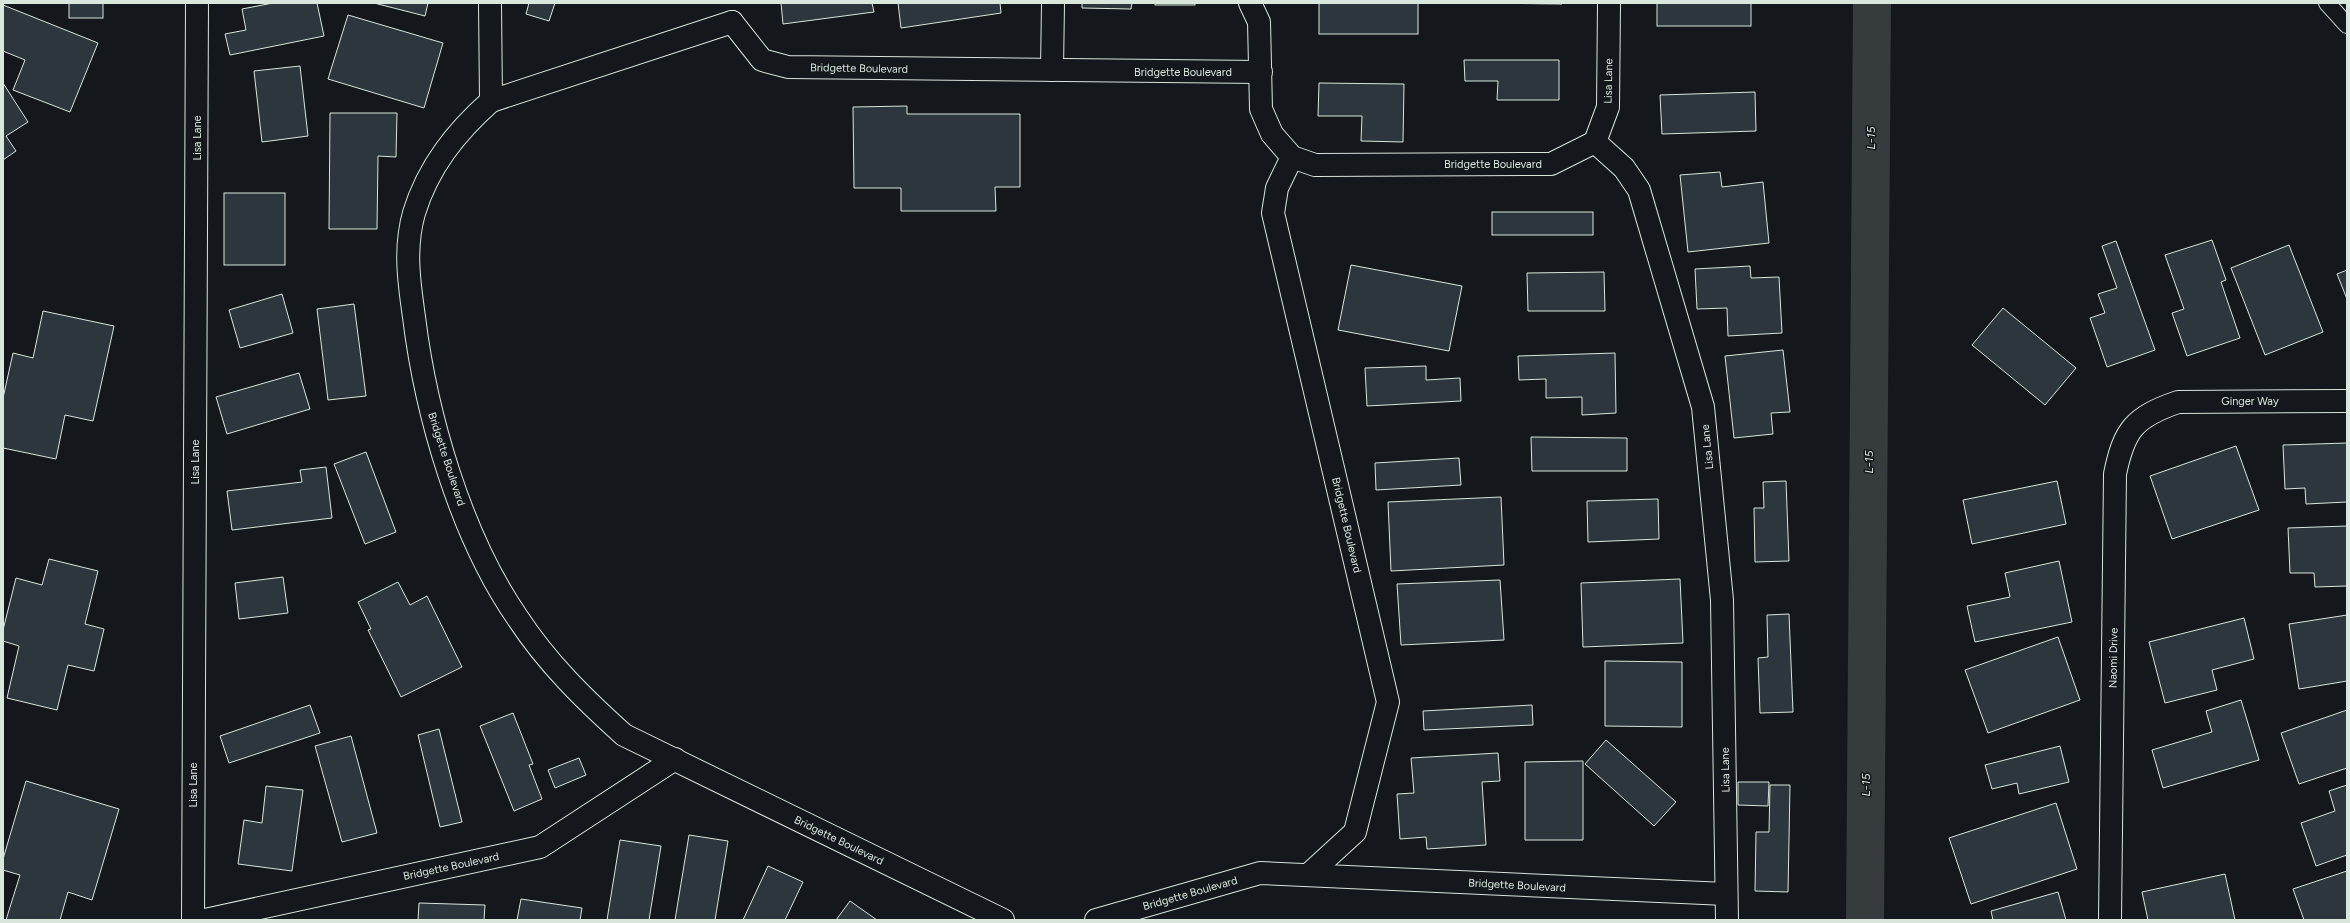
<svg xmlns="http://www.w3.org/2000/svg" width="2350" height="923" viewBox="0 0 2350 923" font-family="Figtree,sans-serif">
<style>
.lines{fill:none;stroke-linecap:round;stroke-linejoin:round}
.canal{stroke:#363b3e;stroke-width:38}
.building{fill:#2c363c;stroke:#d8e6dc}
.service-casing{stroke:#d8e6dc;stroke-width:18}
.minor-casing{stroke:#d8e6dc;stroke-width:24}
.service{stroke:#14181c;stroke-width:16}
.minor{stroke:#14181c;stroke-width:22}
.labels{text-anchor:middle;stroke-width:3;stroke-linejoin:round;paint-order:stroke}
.street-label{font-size:11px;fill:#d8e6dc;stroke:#14181c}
.water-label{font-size:12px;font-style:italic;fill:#d8e6dc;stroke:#14181c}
</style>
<rect width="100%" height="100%" fill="#14181c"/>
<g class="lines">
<polyline class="canal" points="1865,920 1872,3"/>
</g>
<g class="building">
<rect x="69" y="3" width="34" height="15"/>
<polygon points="273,3 317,3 324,36 230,55 225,34 246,30 242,9"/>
<polygon points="374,3 428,3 425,16"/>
<polygon points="529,3 555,3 549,21 526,14"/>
<polygon points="781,3 872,3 874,12 783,24"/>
<polygon points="898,3 1000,3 1001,13 901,28"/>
<polygon points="1082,3 1132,3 1131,9 1082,8"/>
<rect x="1155" y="3" width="40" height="2"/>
<rect x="1319" y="3" width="99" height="31"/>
<polygon points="1481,3 1562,3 1562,4"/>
<rect x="1657" y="3" width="94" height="23"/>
<polygon points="3,5 98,43 70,112 13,90 25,60 3,51"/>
<polygon points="348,15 443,43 424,108 328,79"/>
<polygon points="1464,60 1559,60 1559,100 1497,100 1498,81 1465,81"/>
<polygon points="300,66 308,136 262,142 254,71"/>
<polygon points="3,83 28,122 6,136 16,151 3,160"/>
<polygon points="1319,83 1404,84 1403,142 1361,141 1362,116 1318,116"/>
<polygon points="1755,92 1756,131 1662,134 1660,95"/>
<polygon points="907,106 907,114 1020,114 1020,187 995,187 996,211 901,211 901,188 854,188 853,107"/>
<polygon points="330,113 397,113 396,157 378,156 377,229 329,229"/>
<polygon points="1720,172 1722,187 1763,182 1769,243 1688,252 1680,175"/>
<rect x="224" y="193" width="61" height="72"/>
<rect x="1492" y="212" width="101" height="23"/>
<polygon points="2212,240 2226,280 2221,282 2240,338 2187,356 2172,313 2184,309 2165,255"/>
<polygon points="2116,241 2155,350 2107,367 2090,318 2105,313 2098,294 2117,288 2102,246"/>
<polygon points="2289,245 2323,332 2265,355 2231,268"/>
<polygon points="1351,265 1462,286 1449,351 1338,330"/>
<polygon points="1750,266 1751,278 1779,277 1782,333 1728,336 1727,308 1697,309 1695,269"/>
<polygon points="2347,270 2347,299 2337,274"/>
<polygon points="1604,272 1605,311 1528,311 1527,273"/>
<polygon points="282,294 293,333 240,348 229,310"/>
<polygon points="354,304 366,396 328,400 317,309"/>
<polygon points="2003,308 2076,368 2045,405 1972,345"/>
<polygon points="43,311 114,326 93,421 65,415 56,459 3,448 3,398 13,353 33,358"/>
<polygon points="1783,350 1790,412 1771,413 1773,434 1734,438 1725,356"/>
<polygon points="1615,353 1616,413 1582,415 1582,397 1546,398 1546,379 1519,380 1518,356"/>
<polygon points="1426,366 1426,380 1460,378 1461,401 1367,406 1365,368"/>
<polygon points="299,373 310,409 227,434 216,397"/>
<polygon points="1531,437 1627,438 1627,471 1532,471"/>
<polygon points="2347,443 2347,502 2306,504 2305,488 2285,489 2283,445"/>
<polygon points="2236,446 2259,510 2172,539 2150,476"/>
<polygon points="366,452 396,532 365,544 334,464"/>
<polygon points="1459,458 1461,485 1376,490 1375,463"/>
<polygon points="326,467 332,518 232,530 227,491 302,482 300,470"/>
<polygon points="1786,481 1789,561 1755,562 1754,508 1764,508 1763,482"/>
<polygon points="2057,481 2066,524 1972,544 1963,500"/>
<polygon points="1501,497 1504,565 1391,571 1388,502"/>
<polygon points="1658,499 1659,539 1588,542 1587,501"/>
<polygon points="2347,526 2347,586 2315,587 2314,573 2290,573 2288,528"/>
<polygon points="49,559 98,571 85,624 104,629 94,671 68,665 57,710 7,698 19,646 3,641 3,630 16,578 42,585"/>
<polygon points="2059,561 2072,622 1975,642 1967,606 2010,597 2005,573"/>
<polygon points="283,577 288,613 239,619 235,583"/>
<polygon points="1680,579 1683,643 1583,647 1581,583"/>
<polygon points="1500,580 1504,640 1401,645 1397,584"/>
<polygon points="398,582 410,605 427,596 462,667 401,697 368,630 371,629 358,602"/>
<polygon points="1789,614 1793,712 1760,713 1758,658 1768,657 1767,615"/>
<polygon points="2347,615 2347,681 2299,689 2289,624"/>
<polygon points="2244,618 2254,659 2212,670 2217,690 2165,703 2149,642"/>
<polygon points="2058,637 2080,700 1988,733 1965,670"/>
<polygon points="1605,661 1682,662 1682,727 1605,726"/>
<polygon points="2241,700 2259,760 2163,788 2152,750 2212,732 2206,711"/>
<polygon points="310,705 320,733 229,763 220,736"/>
<polygon points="1532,705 1533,725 1424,730 1423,711"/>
<polygon points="2347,710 2347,768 2299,784 2281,733"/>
<polygon points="513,713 533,764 529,765 542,799 514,811 480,726"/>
<polygon points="439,729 462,822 440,827 418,735"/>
<polygon points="351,736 377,833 342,842 315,746"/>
<polygon points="1606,740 1676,802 1654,826 1585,764"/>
<polygon points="2060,746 2069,782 2019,794 2017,783 1992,789 1985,765"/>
<polygon points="1498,753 1500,781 1482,782 1486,845 1427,849 1426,837 1400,839 1397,794 1414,793 1411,758"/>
<polygon points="579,758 586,775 555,788 548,770"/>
<polygon points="1583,761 1583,840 1525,840 1525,762"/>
<polygon points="26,781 119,809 92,900 68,892 60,920 6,920 20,875 3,870 3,859"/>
<polygon points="1738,782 1769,782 1768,806 1738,805"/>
<polygon points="1770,785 1790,785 1788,892 1755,891 1756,832 1769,832"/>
<polygon points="2347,785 2347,855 2316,866 2301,823 2335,811 2329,791"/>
<polygon points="266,786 303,790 292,871 238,864 244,820 262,823"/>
<polygon points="2056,803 2077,869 1971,904 1949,838"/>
<polygon points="689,835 728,841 715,920 675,920"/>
<polygon points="620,840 661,846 649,920 607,920"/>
<polygon points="768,866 803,882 785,920 743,920"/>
<polygon points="2347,871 2347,920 2304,920 2293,889"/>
<polygon points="2225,874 2235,920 2148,920 2142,892"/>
<polygon points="2058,892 2066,920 1993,920 1991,911"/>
<polygon points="521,899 582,908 580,920 517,920"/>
<polygon points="850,901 877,920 836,920"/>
<polygon points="419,903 485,905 484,920 418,920"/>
</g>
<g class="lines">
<defs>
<polyline id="service" points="2327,3 2347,25"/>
<g id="minor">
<path d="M 490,3 L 491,101 C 456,132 428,167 414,213 C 404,248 409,282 414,317 C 426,415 461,536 517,617 C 547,663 584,699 624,735 L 1003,920"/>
<polyline points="1250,3 1259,22 1261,109 1272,134 1292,157 1315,165 1551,164 1595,142"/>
<polyline points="732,22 762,60 788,67 1261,72"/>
<polyline points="1052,70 1053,3"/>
<polyline points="491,101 732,22"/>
<polyline points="1595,142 1624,168 1639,190 1703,407 1722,600 1727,920"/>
<polyline points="1595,142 1608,107 1609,3"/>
<polyline points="1292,157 1277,188 1273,213 1388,702 1355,832 1308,875"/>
<polyline points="193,920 197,3"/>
<polyline points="205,920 540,847 675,759"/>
<polyline points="1096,920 1260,873 1726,894"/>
<path d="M 2110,920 L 2115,474 C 2124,430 2134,417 2178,402 L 2347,401"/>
</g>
</defs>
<use href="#service" class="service-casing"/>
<use href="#minor" class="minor-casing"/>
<use href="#service" class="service"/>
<use href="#minor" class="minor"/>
</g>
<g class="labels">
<g class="street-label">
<text transform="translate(859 68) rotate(1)" y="4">Bridgette Boulevard</text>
<text x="1183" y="76">Bridgette Boulevard</text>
<text transform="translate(1608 81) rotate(-89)" y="4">Lisa Lane</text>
<text transform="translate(197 138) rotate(-90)" y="4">Lisa Lane</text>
<text x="1493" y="168">Bridgette Boulevard</text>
<text x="2250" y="405">Ginger Way</text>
<text transform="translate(1707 447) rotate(-96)" y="4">Lisa Lane</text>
<text transform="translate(447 459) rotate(72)" y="4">Bridgette Boulevard</text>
<text transform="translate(195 462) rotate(-90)" y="4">Lisa Lane</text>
<text transform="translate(1347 525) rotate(77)" y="4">Bridgette Boulevard</text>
<text transform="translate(2113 658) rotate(-89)" y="4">Naomi Drive</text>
<text transform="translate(1725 770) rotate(-91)" y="4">Lisa Lane</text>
<text transform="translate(193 785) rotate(-90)" y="4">Lisa Lane</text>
<text transform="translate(839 840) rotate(26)" y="4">Bridgette Boulevard</text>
<text transform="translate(451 866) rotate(-12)" y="4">Bridgette Boulevard</text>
<text transform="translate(1517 885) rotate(3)" y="4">Bridgette Boulevard</text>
<text transform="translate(1190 893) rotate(-16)" y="4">Bridgette Boulevard</text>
</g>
<g class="water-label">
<text transform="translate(1871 138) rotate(-90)" y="4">L-15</text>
<text transform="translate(1869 462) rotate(-90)" y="4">L-15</text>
<text transform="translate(1866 785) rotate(-90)" y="4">L-15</text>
</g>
</g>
<rect width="2350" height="923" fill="none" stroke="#d8e6dc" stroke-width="8"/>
</svg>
